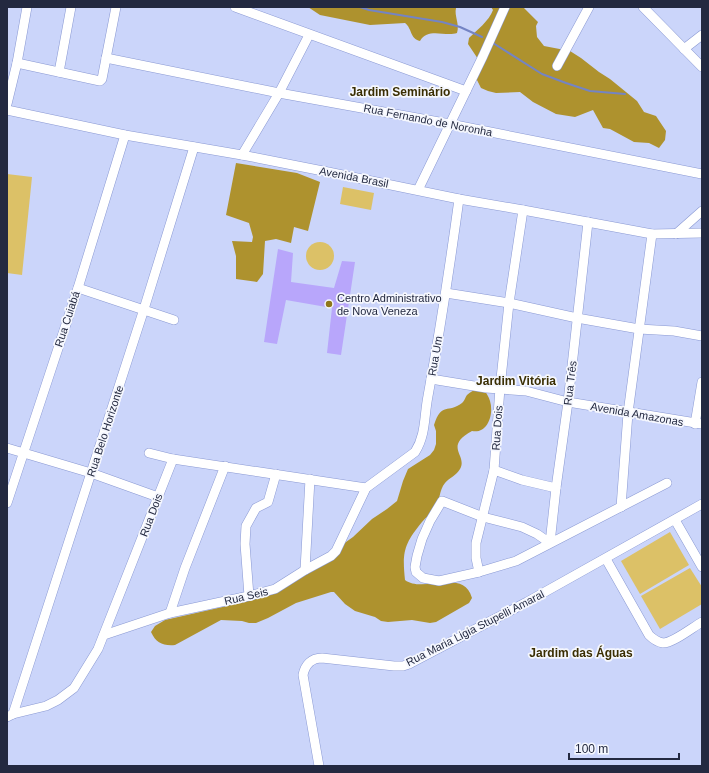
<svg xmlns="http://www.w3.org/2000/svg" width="709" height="773" viewBox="0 0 709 773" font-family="Helvetica,sans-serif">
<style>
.green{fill:#dcc167}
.forest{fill:#ae922e}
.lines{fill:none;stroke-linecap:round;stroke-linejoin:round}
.stream{stroke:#7484c4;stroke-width:2}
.building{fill:#b8a6fb}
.minor-casing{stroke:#8a99d3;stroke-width:10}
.minor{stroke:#fff;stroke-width:9}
.poi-dot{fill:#8f761b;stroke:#f5f7fe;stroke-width:1.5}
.labels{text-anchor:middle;stroke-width:3.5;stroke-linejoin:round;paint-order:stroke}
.street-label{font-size:11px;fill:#232940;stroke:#f5f7fe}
.poi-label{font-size:11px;fill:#232940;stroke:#f5f7fe;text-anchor:start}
.neighbourhood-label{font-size:12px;font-weight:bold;fill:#3a2e03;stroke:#f5f7fe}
</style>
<rect width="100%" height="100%" fill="#cbd5fa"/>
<g class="green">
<polygon points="7,174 32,177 22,275 7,273"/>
<polygon points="343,187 374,193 371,210 340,204"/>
<circle cx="320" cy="256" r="14"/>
<polygon points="670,532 689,565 640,594 621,561"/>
<polygon points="690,568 702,587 702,604 660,629 641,596"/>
</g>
<g class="forest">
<path d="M 308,7 L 456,8 C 454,16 460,24 457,33 C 445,37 428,27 420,41 C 410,39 412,28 405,23 L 370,25 L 320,15 Z"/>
<path d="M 491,7 L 523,7 L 538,22 L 536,26 L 537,37 L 544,46 L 570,51 L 581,58 L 599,72 L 610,79 L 637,101 L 644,112 L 656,116 L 666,131 L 665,140 L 659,148 L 649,143 L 634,142 L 610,129 L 603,128 L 593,110 L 575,117 L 556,114 L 533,102 L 520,92 L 496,93 L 488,91 L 481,88 L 476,78 L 478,59 L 468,44 L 469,38 C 477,30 489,21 493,10 Z"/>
<polygon points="236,163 297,173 320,182 308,231 294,227 291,243 276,239 265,241 263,274 257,282 236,279 236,256 232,241 252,242 253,237 249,223 226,215"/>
<path d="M 478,388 L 484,389 C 486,393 489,397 490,401 C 494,414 488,434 472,431 C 443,447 468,455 460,469 C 457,475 449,478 445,483 C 439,490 440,501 435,509 C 431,514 426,517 422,522 C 404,544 402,552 405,580 C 423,594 463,567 472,598 L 469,603 L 436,622 L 430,623 L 412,620 L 388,622 L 381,621 L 375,617 L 355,611 L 345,604 L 334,592 L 331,592 L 296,603 L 268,618 L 256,623 L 249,623 L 242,621 L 221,620 L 175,645 C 163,646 156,643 151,632 L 155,626 L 165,620 L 227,606 L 284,582 L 339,547 L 353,537 L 372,519 L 387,509 L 397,501 L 403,481 L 408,469 L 430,455 L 434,450 L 436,444 L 436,431 L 434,425 C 442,401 448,414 462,403 C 465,400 465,398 467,395 C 470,392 474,390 478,388 Z"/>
</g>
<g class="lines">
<g class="stream">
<polyline points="360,7 369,10 442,22 460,27 482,37"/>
<polyline points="493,43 542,74 566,83 590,91 625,94"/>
</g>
</g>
<polygon class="building" points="278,249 293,253 291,282 334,288 342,261 355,262 341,355 327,353 332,308 286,300 277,344 264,342"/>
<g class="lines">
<defs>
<g id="minor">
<polyline points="235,7 466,91"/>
<polyline points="643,7 702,67"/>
<polyline points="684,49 702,35"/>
<polyline points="106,58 279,93 450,124 702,174"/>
<polyline points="17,63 100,81 102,79 116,7"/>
<polyline points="557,66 589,7"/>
<polyline points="59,72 71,7"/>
<polyline points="7,104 17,63 27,7"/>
<polyline points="7,110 125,135 242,155 328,172 459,199 523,210 652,234 702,233"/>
<polyline points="242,155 279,93 309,35"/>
<polyline points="418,190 483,56 505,7"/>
<polyline points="588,222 568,402 556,488 550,543 537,534 522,527 483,517 442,501 430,521 422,539 417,556 415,567 416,572 423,578 439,581 479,572 516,561 667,483"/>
<polyline points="676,234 702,211"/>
<polyline points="78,288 174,320"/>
<polyline points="446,293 509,303 577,318 639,329 674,331 702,336"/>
<polyline points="431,379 486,388 526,391 568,402 702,424"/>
<polyline points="695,424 702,382"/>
<polyline points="7,448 91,473 158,497"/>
<polyline points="149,453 173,459 366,488"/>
<polyline points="494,470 522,480 556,488"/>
<polyline points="7,503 78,288 125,135"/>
<polyline points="621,507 628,413 652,234"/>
<polyline points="675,520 702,567"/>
<path d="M 606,559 L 649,635 C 653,639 657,642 663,643 C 673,643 693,627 702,622"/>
<polyline points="305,570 310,479"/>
<polyline points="479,572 476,558 476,543 494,470 500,388 509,303 523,210"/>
<polyline points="249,596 245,544 246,526 256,508 268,502 276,474"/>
<polyline points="170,613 185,568 225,466"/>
<path d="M 104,635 L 170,613 L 249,596 L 275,589 L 305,570 L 331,556 L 336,551 L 366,488 L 415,452 C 426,435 424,416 428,396 C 440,331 450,265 459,199"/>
<polyline points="13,714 144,309 194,147"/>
<polyline points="7,717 13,714 46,706 58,700 74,688 98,649 173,459"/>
<path d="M 319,766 L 303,675 C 305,665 311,658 322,658 L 394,666 L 403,666 L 409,664 L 527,602 L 702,504"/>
</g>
</defs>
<use href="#minor" class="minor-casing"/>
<use href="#minor" class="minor"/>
</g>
<circle class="poi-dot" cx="329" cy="304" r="4"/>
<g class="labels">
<g class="street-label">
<text transform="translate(428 120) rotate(11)" y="4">Rua Fernando de Noronha</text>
<text transform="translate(354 177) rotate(11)" y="4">Avenida Brasil</text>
<text transform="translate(67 319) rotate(-72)" y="4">Rua Cuiabá</text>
<text transform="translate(435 356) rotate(-80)" y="4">Rua Um</text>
<text transform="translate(570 383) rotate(-83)" y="4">Rua Três</text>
<text transform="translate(637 414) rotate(10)" y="4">Avenida Amazonas</text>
<text transform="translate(497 428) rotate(-86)" y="4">Rua Dois</text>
<text transform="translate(105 431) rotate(-72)" y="4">Rua Belo Horizonte</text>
<text transform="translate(151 515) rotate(-69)" y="4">Rua Dois</text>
<text transform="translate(246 596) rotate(-13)" y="4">Rua Seis</text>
<text transform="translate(475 628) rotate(-27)" y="4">Rua Maria Ligia Stupelli Amaral</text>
</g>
<g class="poi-label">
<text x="337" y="302">Centro Administrativo<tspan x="337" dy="13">de Nova Veneza</tspan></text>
</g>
<g class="neighbourhood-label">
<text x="400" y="96">Jardim Seminário</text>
<text x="516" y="385">Jardim Vitória</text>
<text x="581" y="657">Jardim das Águas</text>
</g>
</g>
<rect width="709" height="773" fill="none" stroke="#232940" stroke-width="16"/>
<path d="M569 753v6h110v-6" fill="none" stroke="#232940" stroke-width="2"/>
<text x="575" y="753" font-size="12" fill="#232940" stroke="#f5f7fe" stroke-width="3" paint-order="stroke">100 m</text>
</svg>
